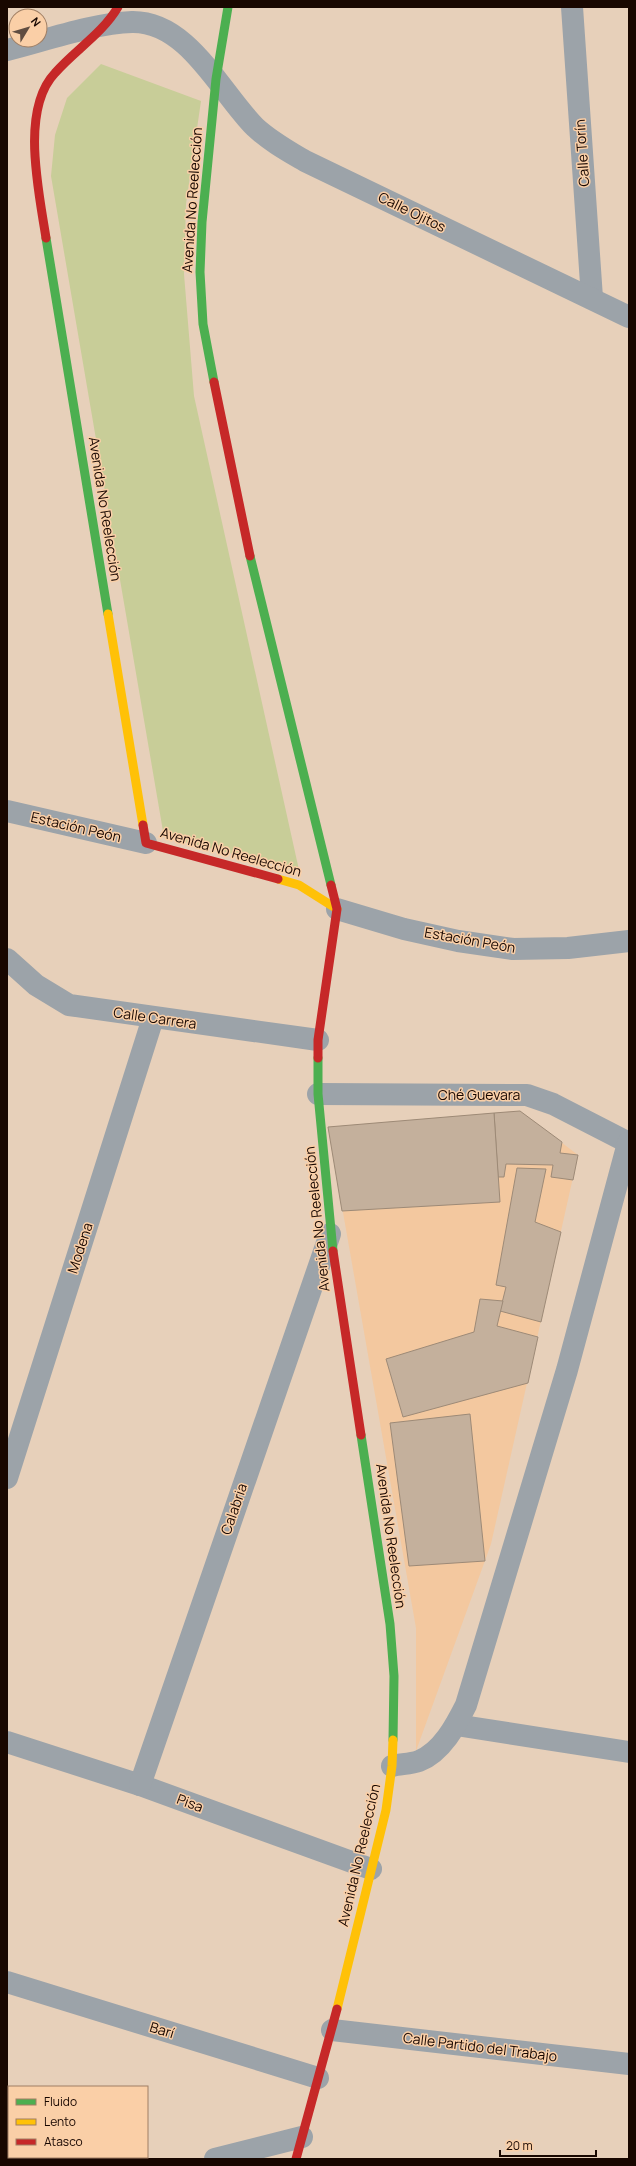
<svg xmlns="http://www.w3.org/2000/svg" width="636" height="2166" viewBox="0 0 636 2166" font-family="Manrope,sans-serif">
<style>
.built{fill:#f3c89f}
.green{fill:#c8cd98}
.building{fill:#c4b09c;stroke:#9d8a77}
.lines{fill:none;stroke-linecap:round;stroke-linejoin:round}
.street{stroke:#9ca3a9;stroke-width:22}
.fast{stroke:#4caf50;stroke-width:9}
.slow{stroke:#ffc107;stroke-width:9}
.jam{stroke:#c62828;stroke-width:9}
.labels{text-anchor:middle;stroke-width:3;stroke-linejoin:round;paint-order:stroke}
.street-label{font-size:14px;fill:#180700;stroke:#facfa7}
</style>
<rect width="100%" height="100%" fill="#e7d0ba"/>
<polygon class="built" points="520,1111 578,1155 491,1544 416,1751 416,1628 328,1127"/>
<polygon class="green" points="101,64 201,101 186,204 184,274 194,396 299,870 164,837 51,176 55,135 67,98"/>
<g class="building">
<polygon points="520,1111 562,1142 560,1153 578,1155 573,1180 551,1177 553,1165 506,1164 504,1177 498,1177 494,1113"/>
<polygon points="494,1113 500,1202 342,1211 328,1127"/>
<polygon points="517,1168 546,1169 535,1222 561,1232 541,1322 500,1311 506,1287 496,1285"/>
<polygon points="480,1299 503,1301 497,1326 538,1337 528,1383 403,1417 386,1359 474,1332"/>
<polygon points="470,1414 485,1561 409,1566 390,1423"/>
</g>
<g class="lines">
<g class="street">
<polyline points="572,7 592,298"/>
<path d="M 7,50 C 43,41 95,23 132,22 C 188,21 220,92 255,127 C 270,141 288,151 305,161 L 629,317"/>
<polyline points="7,811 146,843"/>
<polyline points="337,909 404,929 458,941 513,949 568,948 629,941"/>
<polyline points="7,959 36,985 69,1005 318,1040"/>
<polyline points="318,1094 527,1095 553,1104 629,1143"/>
<polyline points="7,1478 153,1018"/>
<polyline points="456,1725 629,1752"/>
<polyline points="7,1742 140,1785 371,1869"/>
<path d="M 392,1766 C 400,1764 411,1764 419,1761 C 442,1752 456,1725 466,1705 L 567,1370 L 628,1143"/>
<polyline points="140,1785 330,1234"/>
<polyline points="7,1982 318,2078"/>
<polyline points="332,2030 629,2064"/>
<polyline points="215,2159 302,2137"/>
</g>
<g class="fast">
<polyline points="46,238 108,614"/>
<polyline points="214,382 203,324 200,272 202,222 216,79 228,7"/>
<polyline points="250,556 331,885"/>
<polyline points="318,1058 318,1094 333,1251"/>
<polyline points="361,1435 390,1624 394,1676 393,1740"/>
</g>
<g class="slow">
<polyline points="108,614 143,825"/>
<polyline points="278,879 299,885 337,909"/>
<polyline points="337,2009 386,1810 392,1766 393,1740"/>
</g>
<g class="jam">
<path d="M 46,238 C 39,192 20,110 55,73 C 75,50 102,34 118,7"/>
<polyline points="214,382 250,556"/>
<polyline points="143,825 146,843 278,879"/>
<polyline points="318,1058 318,1040 337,909 331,885"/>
<polyline points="333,1251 361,1435"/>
<polyline points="296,2159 337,2009"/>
</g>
</g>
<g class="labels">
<g class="street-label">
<text transform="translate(582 153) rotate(-94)" y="5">Calle Torín</text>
<text transform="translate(192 200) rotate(-86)" y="5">Avenida No Reelección</text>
<text transform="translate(412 212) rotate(26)" y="5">Calle Ojitos</text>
<text transform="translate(105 509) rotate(81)" y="5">Avenida No Reelección</text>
<text transform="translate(76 827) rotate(13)" y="5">Estación Peón</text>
<text transform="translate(231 852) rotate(16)" y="5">Avenida No Reelección</text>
<text transform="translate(470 940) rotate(10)" y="5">Estación Peón</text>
<text transform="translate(155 1018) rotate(8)" y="5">Calle Carrera</text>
<text x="479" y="1100">Ché Guevara</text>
<text transform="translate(317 1219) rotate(-96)" y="5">Avenida No Reelección</text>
<text transform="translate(80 1248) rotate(-72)" y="5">Modena</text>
<text transform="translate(234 1509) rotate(-71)" y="5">Calabria</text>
<text transform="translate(391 1536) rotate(82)" y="5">Avenida No Reelección</text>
<text transform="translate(190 1803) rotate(20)" y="5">Pisa</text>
<text transform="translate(359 1855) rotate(-77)" y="5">Avenida No Reelección</text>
<text transform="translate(162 2030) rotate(17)" y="5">Barí</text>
<text transform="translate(480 2047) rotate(7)" y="5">Calle Partido del Trabajo</text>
</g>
</g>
<rect width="636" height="2166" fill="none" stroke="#180700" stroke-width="16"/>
<rect x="8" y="2086" width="140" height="72" fill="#facfa7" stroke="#a07f64"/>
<rect x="16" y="2099" width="20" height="6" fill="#4caf50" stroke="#a07f64"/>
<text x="44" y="2106" font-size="12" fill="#180700">Fluido</text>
<rect x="16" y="2119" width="20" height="6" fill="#ffc107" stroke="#a07f64"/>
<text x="44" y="2126" font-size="12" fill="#180700">Lento</text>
<rect x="16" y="2139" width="20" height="6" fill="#c62828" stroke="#a07f64"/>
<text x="44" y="2146" font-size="12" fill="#180700">Atasco</text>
<g transform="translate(28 28) rotate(52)"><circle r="19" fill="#facfa7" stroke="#a07f64"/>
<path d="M0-3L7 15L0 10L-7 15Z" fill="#604d41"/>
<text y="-6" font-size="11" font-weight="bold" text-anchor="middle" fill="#180700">N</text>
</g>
<path d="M500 2150v6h96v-6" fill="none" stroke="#180700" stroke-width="2"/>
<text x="506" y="2150" font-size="12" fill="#180700" stroke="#facfa7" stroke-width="3" paint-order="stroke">20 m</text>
</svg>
